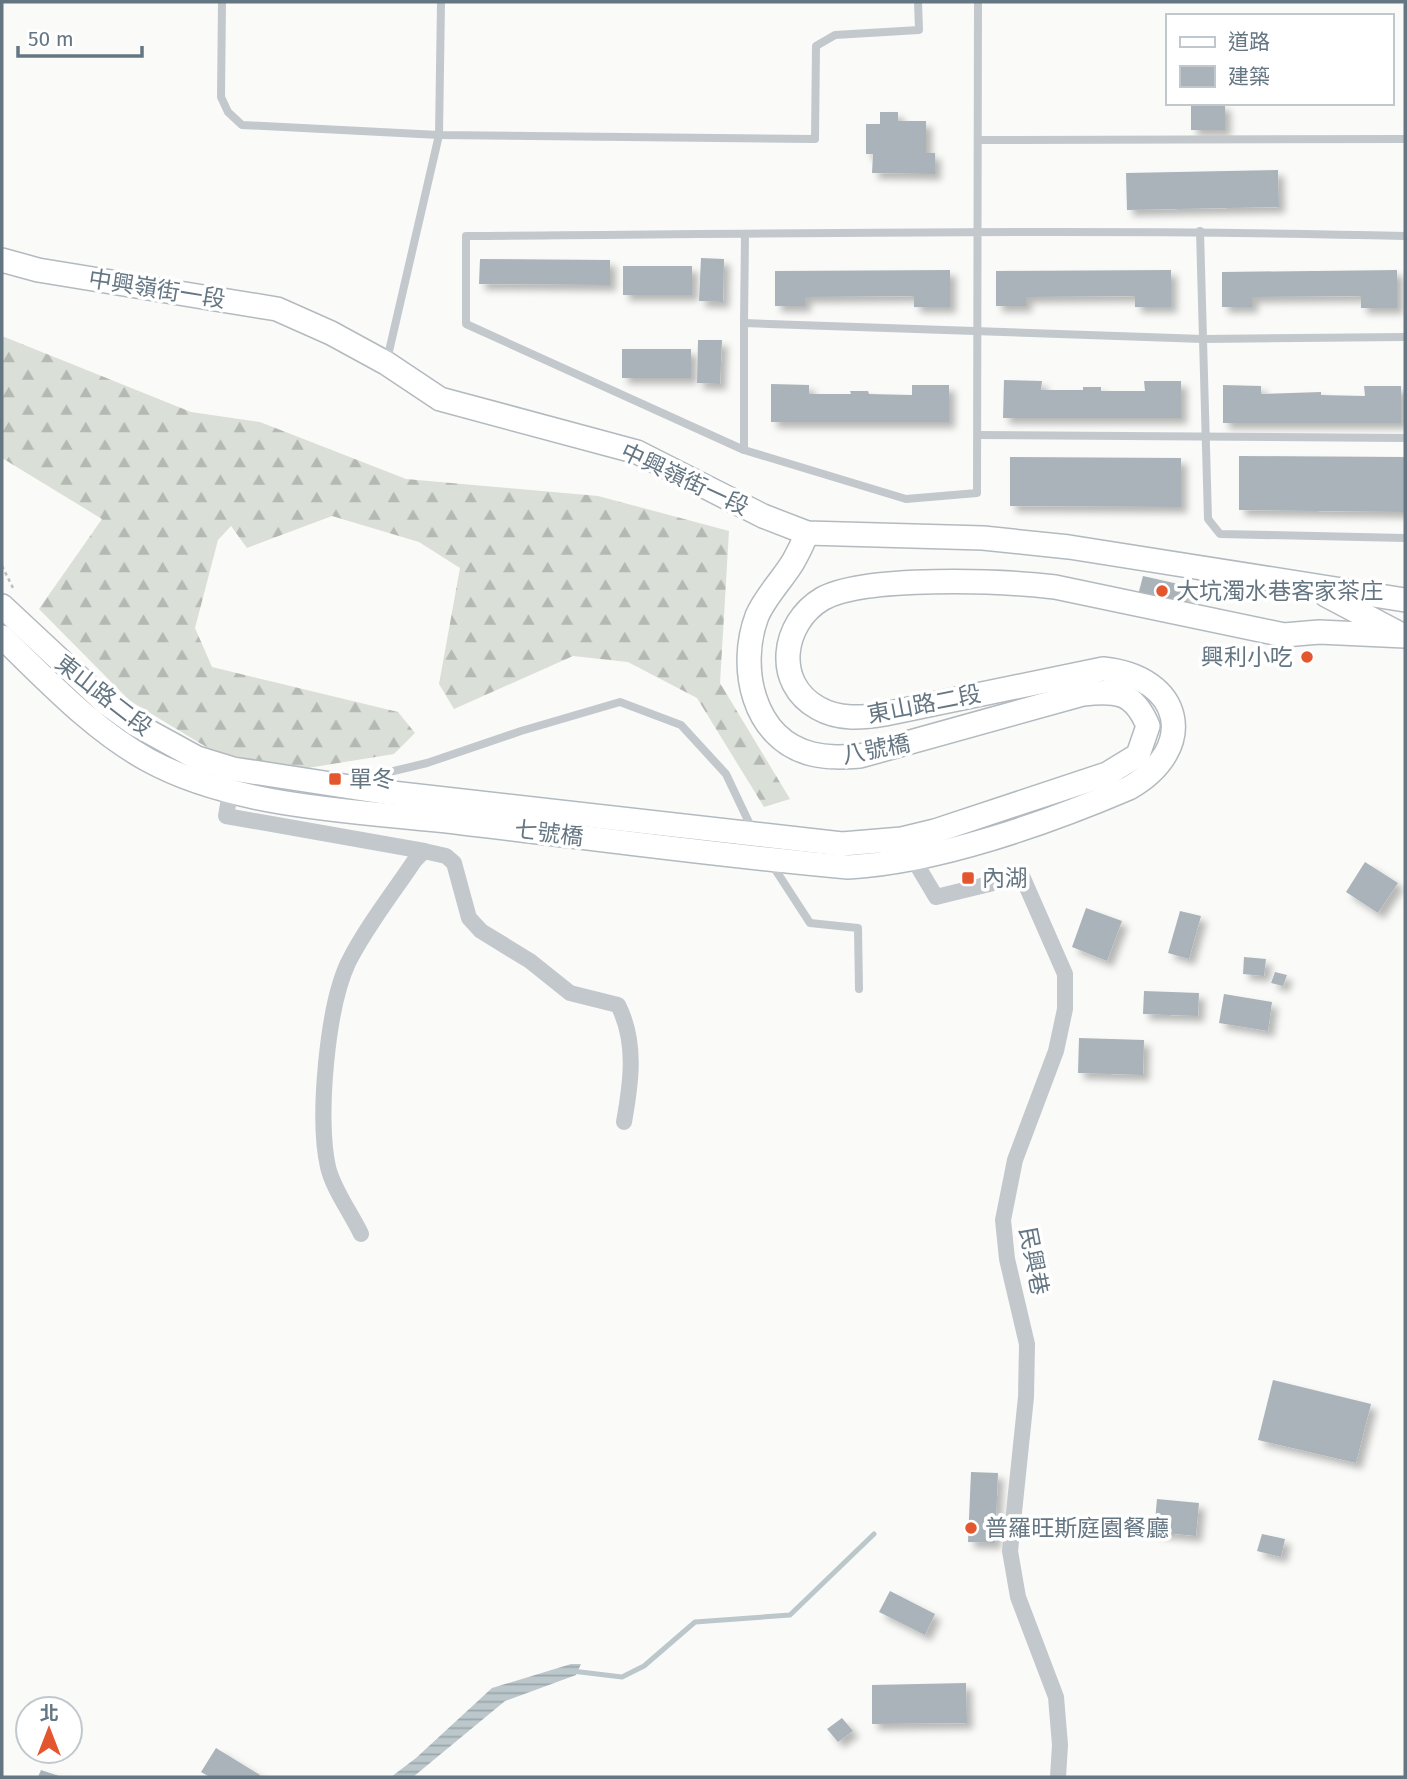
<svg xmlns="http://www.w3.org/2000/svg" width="1407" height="1779" viewBox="0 0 1407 1779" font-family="'Fira Sans','Noto Sans TC',sans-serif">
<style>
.forest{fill:url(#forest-firs)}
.water{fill:url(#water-rules)}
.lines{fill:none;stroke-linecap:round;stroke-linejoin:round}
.stream{stroke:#bbc7cb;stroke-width:5}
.building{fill:#aab3b9;filter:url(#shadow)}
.secondary-casing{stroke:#b3babf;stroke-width:26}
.path{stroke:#bbbfc2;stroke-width:2.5;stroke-dasharray:3.5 3.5;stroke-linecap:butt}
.lane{stroke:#c3c8cc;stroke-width:8}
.street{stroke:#c3c8cc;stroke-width:16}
.secondary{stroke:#fff;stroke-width:23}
.poi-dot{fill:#e4572e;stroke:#fff;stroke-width:2.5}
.labels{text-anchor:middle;stroke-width:7;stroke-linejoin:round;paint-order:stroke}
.street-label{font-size:23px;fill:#657683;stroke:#fff}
.poi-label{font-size:23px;fill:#657683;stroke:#fff;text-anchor:start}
</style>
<defs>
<pattern id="forest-firs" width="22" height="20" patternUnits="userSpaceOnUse" patternTransform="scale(1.75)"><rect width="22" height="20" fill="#dadfd7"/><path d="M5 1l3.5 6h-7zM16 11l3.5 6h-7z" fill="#b4b9b4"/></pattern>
<pattern id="water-rules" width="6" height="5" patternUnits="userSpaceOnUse" patternTransform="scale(1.75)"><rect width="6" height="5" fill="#bbc7cb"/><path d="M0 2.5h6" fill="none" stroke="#9ca6aa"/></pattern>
<filter id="shadow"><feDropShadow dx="6" dy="6" stdDeviation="3.5" flood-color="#0004"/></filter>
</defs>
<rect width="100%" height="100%" fill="#fafaf8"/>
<polygon class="forest" points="2,336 191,412 260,422 406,479 598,496 729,531 720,683 790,799 764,807 697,698 628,662 573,656 454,709 439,684 460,568 419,542 332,516 247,548 231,526 218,540 195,628 212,667 398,712 415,733 394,754 295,770 213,751 130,701 39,609 102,519 2,458"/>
<polygon class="water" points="571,1664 581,1664 576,1675 505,1701 413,1777 391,1777 416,1758 492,1688"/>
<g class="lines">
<polyline class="stream" points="572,1671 622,1677 644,1666 695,1622 790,1615 874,1534"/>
</g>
<g class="building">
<polygon points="1214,103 1225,105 1225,130 1191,130 1191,105"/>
<polygon points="880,112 898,112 898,121 926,121 926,153 935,153 935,174 872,173 873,154 866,154 866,124 880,124"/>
<polygon points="1278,170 1279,207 1127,210 1126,173"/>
<polygon points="701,258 724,259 723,302 699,301"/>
<polygon points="480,259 610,260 610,285 479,284"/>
<rect x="623" y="266" width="69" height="29"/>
<polygon points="950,270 950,307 914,307 914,296 805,297 805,306 775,306 775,271"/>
<polygon points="1171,270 1171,307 1135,307 1135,296 1026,297 1026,306 996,306 996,271"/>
<polygon points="1397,270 1397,308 1361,308 1361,296 1252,297 1252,307 1222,307 1222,272"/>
<polygon points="698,340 722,340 720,384 697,383"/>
<rect x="622" y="349" width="69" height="29"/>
<polygon points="1004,380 1042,381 1041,390 1083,390 1083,387 1101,387 1101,391 1145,391 1144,381 1181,381 1181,418 1003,418"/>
<polygon points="771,384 809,385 809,394 851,394 850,391 868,391 869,394 912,395 912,385 949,385 949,422 771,422"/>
<polygon points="1223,385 1261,386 1261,394 1321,392 1321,395 1365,396 1364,386 1401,386 1401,423 1223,423"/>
<polygon points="1239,456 1405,457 1405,512 1239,510"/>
<polygon points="1010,457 1181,458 1181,507 1010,506"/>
<polygon points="1143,576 1187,586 1182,606 1138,595"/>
<polygon points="1365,862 1398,883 1378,913 1346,892"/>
<polygon points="1086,908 1122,921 1107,961 1072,947"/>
<polygon points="1180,911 1201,916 1189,959 1168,953"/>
<polygon points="1244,957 1266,959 1264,976 1243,974"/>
<polygon points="1275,972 1287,975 1283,986 1271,983"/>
<polygon points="1144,991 1199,993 1198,1016 1143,1014"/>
<polygon points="1224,994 1272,1002 1268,1031 1219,1023"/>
<polygon points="1079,1038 1144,1040 1143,1075 1078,1073"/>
<polygon points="1273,1380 1371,1404 1356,1463 1258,1440"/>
<polygon points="971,1472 998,1473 995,1543 968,1542"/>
<polygon points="1157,1499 1199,1503 1196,1536 1154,1532"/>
<polygon points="1262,1534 1285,1539 1281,1557 1257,1551"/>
<polygon points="890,1591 935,1614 925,1635 879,1612"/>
<polygon points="966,1683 967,1723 872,1724 872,1685"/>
<polygon points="842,1718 853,1731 838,1742 827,1729"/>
<polygon points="216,1748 260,1775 259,1777 210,1777 201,1772"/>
<polygon points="41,1770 62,1777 38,1777"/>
</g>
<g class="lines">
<defs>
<g id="secondary">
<polyline points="2,260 38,270 277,309 331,333 386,363 440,399 637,452 763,516 807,533 983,538 1069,547 1405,600"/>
<polyline points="1326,595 1398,633"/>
<path d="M 2,606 L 106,703 L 135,724 L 197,758 L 233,769 L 383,792 L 842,844 L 902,839 L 935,831 L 1107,774 L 1138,755 L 1148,726 C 1134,692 1117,690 1083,694 L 860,756 C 844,757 828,758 812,754 C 752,739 738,666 757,616 C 765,597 782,580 793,562 C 798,553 803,543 807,533"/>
<path d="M 2,637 C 47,680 92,729 148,760 C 237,809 363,811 463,823 C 592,838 720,856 848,867 C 937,862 1047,823 1129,788 C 1199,748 1183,677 1103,669 L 885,714 C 862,718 839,720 818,708 C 773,683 782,623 822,599 C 864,575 1004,581 1055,587 L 1284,635 L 1319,632 L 1405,636"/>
</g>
</defs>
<use href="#secondary" class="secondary-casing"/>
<polyline class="path" points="2,566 14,590"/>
<g class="lane">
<polyline points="222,2 221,97 228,112 242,125 439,135 815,139 816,46 835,35 919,30 918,2"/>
<path d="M 978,2 L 977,493 L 906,499 L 744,450 L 466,324 L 466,236 C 779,234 1092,228 1405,236"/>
<polyline points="979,140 1405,139"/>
<polyline points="1200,231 1208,519 1220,534 1405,538"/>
<polyline points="744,323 745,234"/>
<polyline points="387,360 439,135 441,2"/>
<polyline points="978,435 1405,438"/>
<polyline points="744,450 744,323 1203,339 1405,337"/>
<polyline points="356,780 427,763 521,731 620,702 681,725 726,774 753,831"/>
<polyline points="771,863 810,923 858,928 859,989"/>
</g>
<g class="street">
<path d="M 232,782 L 226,816 L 424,851 L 415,860 C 393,893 366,927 348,963 C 327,1008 317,1119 328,1167 C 333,1189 351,1213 361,1234"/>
<polyline points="908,850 936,897 1022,876 1065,974 1065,1009 1056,1051 1015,1160 1003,1220 1007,1259 1027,1344 1026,1397 1010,1551 1018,1597 1056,1697 1060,1745 1058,1777"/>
<path d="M 424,851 L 446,856 L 454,863 L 469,918 L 481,931 L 530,961 L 570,993 L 618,1005 C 637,1042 631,1083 624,1122"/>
</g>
<use href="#secondary" class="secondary"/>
</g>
<g class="poi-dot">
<circle cx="1162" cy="591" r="7"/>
<circle cx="1307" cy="657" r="7"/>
<rect x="328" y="772" width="14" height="14" rx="3.5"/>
<rect x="961" y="871" width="14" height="14" rx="3.5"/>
<circle cx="971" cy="1528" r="7"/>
</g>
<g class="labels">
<g class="street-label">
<text transform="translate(157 289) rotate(9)" y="8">中興嶺街一段</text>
<text transform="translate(685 479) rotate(25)" y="8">中興嶺街一段</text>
<text transform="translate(104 695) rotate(38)" y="8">東山路二段</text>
<text transform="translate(924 704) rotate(-11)" y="8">東山路二段</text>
<text transform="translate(876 749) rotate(-11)" y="8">八號橋</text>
<text transform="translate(549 833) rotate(7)" y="8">七號橋</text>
<text transform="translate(1034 1261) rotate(79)" y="8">民興巷</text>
</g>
<g class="poi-label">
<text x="1176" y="599">大坑濁水巷客家茶庄</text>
<text x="1293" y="665" text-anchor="end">興利小吃</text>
<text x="349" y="787">單冬</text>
<text x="982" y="886">內湖</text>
<text x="985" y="1536">普羅旺斯庭園餐廳</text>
</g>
</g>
<rect width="1407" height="1779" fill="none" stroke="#657683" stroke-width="7"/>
<rect x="1166" y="14" width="228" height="91" fill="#ffffff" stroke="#c1c8cd" stroke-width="2"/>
<rect x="1180" y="37" width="35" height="10" fill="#ffffff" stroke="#c1c8cd" stroke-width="2"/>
<text x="1228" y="49" font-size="21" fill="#657683">道路</text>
<rect x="1180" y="66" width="35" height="21" fill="#aab3b9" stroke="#c1c8cd" stroke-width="2"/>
<text x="1228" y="84" font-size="21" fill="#657683">建築</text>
<g transform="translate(49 1730)"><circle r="33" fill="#ffffff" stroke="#c1c8cd" stroke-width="2"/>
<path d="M0-5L12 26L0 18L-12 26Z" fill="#e4572e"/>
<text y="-10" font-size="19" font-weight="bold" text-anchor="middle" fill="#657683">北</text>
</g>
<path d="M18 46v10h124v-10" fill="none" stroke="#657683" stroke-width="3.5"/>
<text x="28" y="46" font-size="21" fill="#657683" stroke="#ffffff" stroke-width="5" paint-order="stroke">50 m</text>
</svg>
